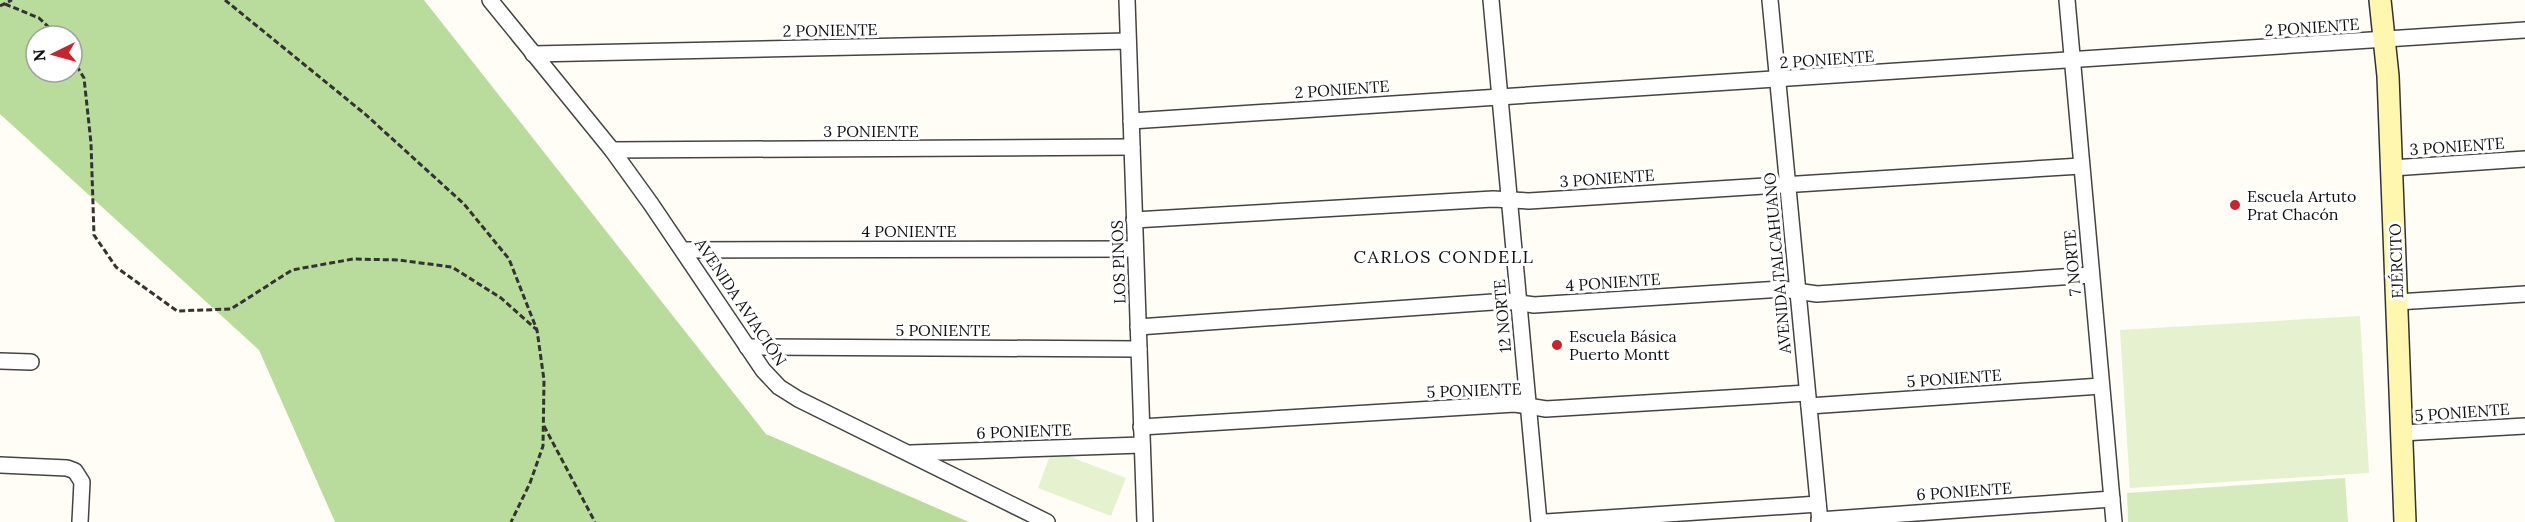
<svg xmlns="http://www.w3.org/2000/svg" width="2525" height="522" viewBox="0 0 2525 522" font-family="Lora,serif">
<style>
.green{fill:#d5ebbd}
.forest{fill:#b9dc9c;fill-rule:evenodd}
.pitch{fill:#e6f2cf}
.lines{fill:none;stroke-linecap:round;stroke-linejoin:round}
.street-casing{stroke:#444;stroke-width:18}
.secondary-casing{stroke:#333;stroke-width:24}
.path{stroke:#333;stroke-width:3;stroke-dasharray:6 3;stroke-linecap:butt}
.street{stroke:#fff;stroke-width:15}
.secondary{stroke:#fff6b0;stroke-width:21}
.poi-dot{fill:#c4262e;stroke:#fff;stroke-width:2}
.labels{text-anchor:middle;stroke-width:6;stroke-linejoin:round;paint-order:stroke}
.street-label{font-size:16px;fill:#111;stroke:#fff}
.poi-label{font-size:16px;fill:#111;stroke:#fff;text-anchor:start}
.neighbourhood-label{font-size:18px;letter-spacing:1.5px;fill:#111;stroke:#fff}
</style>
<rect width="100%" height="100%" fill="#fffdf5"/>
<polygon class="green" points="2345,478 2348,522 2128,522 2127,493"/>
<path class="forest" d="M 0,0 L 424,0 L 766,434 L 969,522 L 335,522 L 259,350 L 0,114 ZM 36,36 L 72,36 L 72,72 L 36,72 Z"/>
<g class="pitch">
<polygon points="2360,316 2369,473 2130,488 2120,330"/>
<polygon points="1052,450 1126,478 1111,516 1038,488"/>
</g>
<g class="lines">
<defs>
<g id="street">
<polyline points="490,0 612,150 651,204 763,370 779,387 798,399 1047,522"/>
<polyline points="1127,0 1145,522"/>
<polyline points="1491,0 1539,522"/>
<polyline points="1770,0 1820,522"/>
<polyline points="2067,0 2114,522"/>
<polyline points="533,54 1128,41"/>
<polyline points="1131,121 2525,30"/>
<polyline points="612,150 1132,147"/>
<polyline points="2392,168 2525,159"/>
<polyline points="1134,220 1493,199 1529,201 2081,166"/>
<polyline points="683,250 1135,249"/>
<polyline points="2397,302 2525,294"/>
<polyline points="1138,327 1507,301 1534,305 1782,289 1817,294 2091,275"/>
<polyline points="747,347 1139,349"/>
<polyline points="0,361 31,362"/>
<polyline points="1809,406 2101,386"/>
<polyline points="1141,427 1515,404 1546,409 1807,393"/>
<polyline points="2402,433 2525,426"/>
<polyline points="911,453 1142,445"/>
<polyline points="0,465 67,468 75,471 82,482 80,522"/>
<polyline points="1819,520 2112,499"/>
<polyline points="1546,522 1818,504"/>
</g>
<polyline id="secondary" points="2380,0 2388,76 2405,522"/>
</defs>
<use href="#street" class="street-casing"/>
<use href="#secondary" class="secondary-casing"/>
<g class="path">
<polyline points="225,0 365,114 464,204 509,259 537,330 544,380 543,446 530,483 511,522"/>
<polyline points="5,4 39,18 58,36"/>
<polyline points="0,6 12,0"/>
<polyline points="72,58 84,78 91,143 94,235 116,267 177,311 231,309 292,270 353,259 398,260 452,267 501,298 537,330"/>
<polyline points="544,426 595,522"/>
</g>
<use href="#street" class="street"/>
<use href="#secondary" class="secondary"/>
</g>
<g class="poi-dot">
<circle cx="2235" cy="205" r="6"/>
<circle cx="1557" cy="345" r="6"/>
</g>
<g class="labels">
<g class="street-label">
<text transform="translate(2312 27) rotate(-4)" y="6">2 PONIENTE</text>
<text transform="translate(830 30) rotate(-1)" y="6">2 PONIENTE</text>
<text transform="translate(1827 59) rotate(-4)" y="6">2 PONIENTE</text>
<text transform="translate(1342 89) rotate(-4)" y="6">2 PONIENTE</text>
<text x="871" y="137">3 PONIENTE</text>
<text transform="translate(2457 146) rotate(-4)" y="6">3 PONIENTE</text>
<text transform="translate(1607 178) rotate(-4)" y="6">3 PONIENTE</text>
<text x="909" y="237">4 PONIENTE</text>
<text transform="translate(2396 261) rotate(-92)" y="6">EJÉRCITO</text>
<text transform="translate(1118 262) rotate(-92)" y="6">LOS PINOS</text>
<text transform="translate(1777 263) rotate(-95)" y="6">AVENIDA TALCAHUANO</text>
<text transform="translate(2072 263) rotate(-95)" y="6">7 NORTE</text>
<text transform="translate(1613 282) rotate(-4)" y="6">4 PONIENTE</text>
<text transform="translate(741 302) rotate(56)" y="6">AVENIDA AVIACIÓN</text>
<text transform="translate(1502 316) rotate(-95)" y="6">12 NORTE</text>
<text x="943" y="336">5 PONIENTE</text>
<text transform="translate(1954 378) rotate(-4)" y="6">5 PONIENTE</text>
<text transform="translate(1474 390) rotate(-2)" y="6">5 PONIENTE</text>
<text transform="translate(2462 412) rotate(-4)" y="6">5 PONIENTE</text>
<text transform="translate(1024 431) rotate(-2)" y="6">6 PONIENTE</text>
<text transform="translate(1964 491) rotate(-4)" y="6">6 PONIENTE</text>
</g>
<g class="poi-label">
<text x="2247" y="202">Escuela Artuto<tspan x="2247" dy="18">Prat Chacón</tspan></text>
<text x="1569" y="342">Escuela Básica<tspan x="1569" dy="18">Puerto Montt</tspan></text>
</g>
<g class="neighbourhood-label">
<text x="1444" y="263">CARLOS CONDELL</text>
</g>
</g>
<g transform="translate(54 54) rotate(265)"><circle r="28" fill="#ffffff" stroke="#a0a0a0" stroke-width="1.5"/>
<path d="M0-4.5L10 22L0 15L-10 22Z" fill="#c4262e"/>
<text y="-9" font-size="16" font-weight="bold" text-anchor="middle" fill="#111111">N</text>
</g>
</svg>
